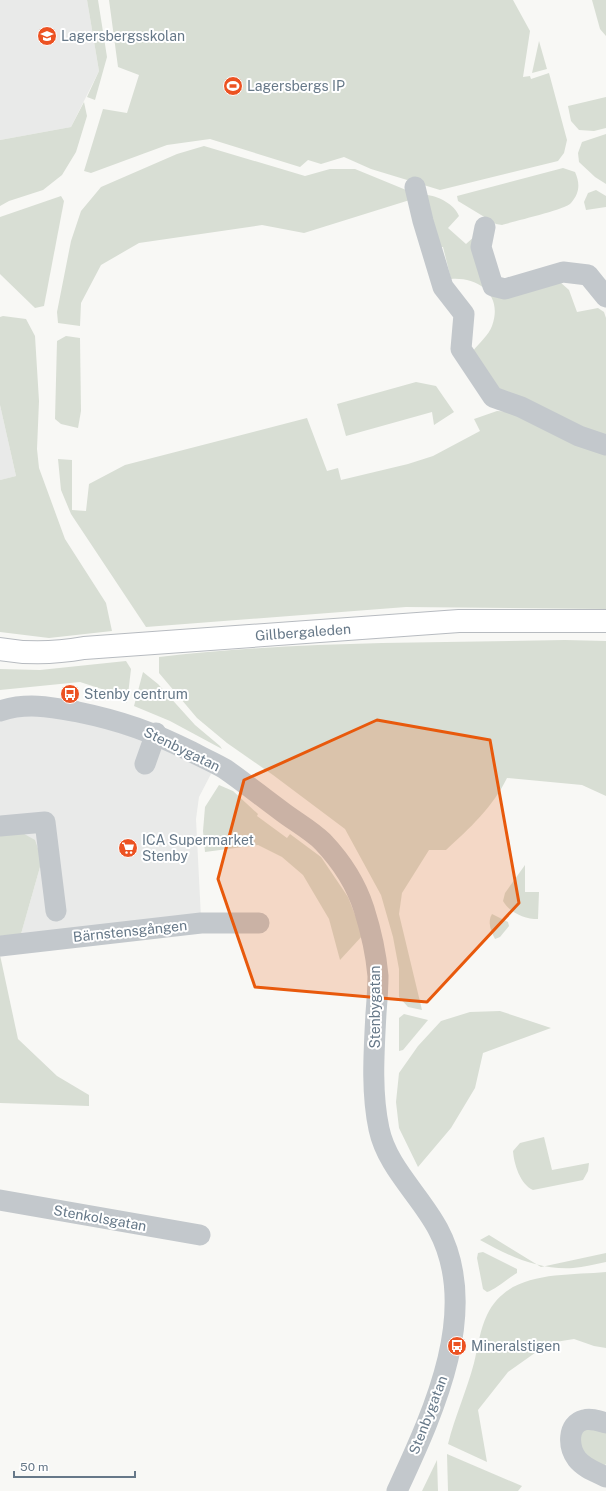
<svg xmlns="http://www.w3.org/2000/svg" width="606" height="1491" viewBox="0 0 606 1491" font-family="'Public Sans',sans-serif">
<style>
.built{fill:#e9eae9}
.green{fill:#d8ded4}
.lines{fill:none;stroke-linecap:round;stroke-linejoin:round}
.major-casing{stroke:#b7bbc0;stroke-width:24}
.minor{stroke:#c3c8cc;stroke-width:21}
.major{stroke:#fff;stroke-width:22}
.marked{fill:#e8590c;fill-opacity:0.2;stroke:#e8590c;stroke-width:3;stroke-linejoin:round}
.labels{text-anchor:middle;stroke-width:4;stroke-linejoin:round;paint-order:stroke}
.poi-label{font-size:14px;fill:#667888;stroke:#fff;text-anchor:start}
.street-label{font-size:14px;fill:#667888;stroke:#fff}
</style>
<rect width="100%" height="100%" fill="#f8f8f5"/>
<g class="built">
<polygon points="0,0 87,0 99,71 71,127 0,140"/>
<polygon points="0,405 16,476 0,480"/>
<polygon points="40,711 104,722 212,772 199,797 196,819 201,918 21,934 42,860 0,832 0,715"/>
</g>
<g class="green">
<polygon points="87,0 98,0 107,57 95,100 87,97 99,71"/>
<polygon points="109,0 513,0 530,31 523,77 530,76 531,79 549,73 567,140 564,153 558,161 440,190 371,169 344,157 321,164 308,160 300,167 210,139 167,145 91,173 84,171 103,109 127,113 139,75 118,67"/>
<polygon points="592,0 606,0 606,36 600,29"/>
<polygon points="539,41 547,69 532,73"/>
<polygon points="606,97 606,128 594,131 579,130 571,121 568,106"/>
<polygon points="84,102 87,116 76,152 62,175 43,190 9,201 0,206 0,140 71,127"/>
<polygon points="606,134 606,184 595,177 579,162 578,153 582,142"/>
<polygon points="204,146 305,176 330,169 355,169 411,192 413,199 304,233 262,225 139,243 101,265 81,303 80,326 58,323 57,312 71,241 81,211 101,187 177,154"/>
<path d="M 563,168 L 575,172 C 580,183 580,193 571,203 C 565,210 514,221 502,225 L 496,224 L 458,201 L 457,196 Z"/>
<polygon points="596,190 606,196 606,207 586,210 584,202 588,193"/>
<path d="M 425,195 C 438,195 455,205 459,216 L 448,228 L 466,244 L 475,236 L 488,283 L 560,282 L 569,290 L 577,312 L 598,308 L 604,312 L 606,318 L 606,437 L 490,386 L 473,351 C 478,344 489,335 492,326 C 503,296 480,277 451,279 L 443,247 L 436,247 Z"/>
<polygon points="61,196 64,201 44,306 35,308 0,274 0,217"/>
<polygon points="3,316 26,319 35,336 39,401 37,449 39,468 65,539 106,603 112,631 49,638 0,632 0,480 16,476 0,405 0,317"/>
<polygon points="66,336 80,338 81,411 78,428 61,424 55,419 57,341"/>
<polygon points="416,382 436,386 454,412 434,425 432,412 346,436 337,404"/>
<polygon points="497,411 514,412 606,454 606,609 406,607 146,627 71,514 61,490 58,459 72,460 72,510 86,511 89,484 125,465 307,418 327,471 338,468 341,480 408,464 433,456 480,431 474,419"/>
<path d="M 565,640 L 606,641 L 606,796 L 582,785 L 507,778 C 493,807 469,829 446,850 L 429,850 L 402,893 L 399,914 L 422,1010 L 408,1007 L 399,997 L 399,969 L 393,937 L 381,895 L 345,829 L 273,775 L 227,743 L 197,718 L 159,673 L 159,657 C 293,641 430,643 565,640 Z"/>
<polygon points="126,661 131,669 127,703 114,693 80,682 0,690 0,669 40,670"/>
<polygon points="143,672 158,684 195,725 220,746 222,749 170,721 134,706"/>
<polygon points="219,785 233,791 258,814 257,816 287,838 290,834 321,857 348,897 363,935 340,960 329,919 303,875 282,857 258,845 205,852 203,831 205,807"/>
<polygon points="17,830 35,840 42,860 21,934 0,936 0,832"/>
<path d="M 525,865 L 525,892 L 539,892 L 538,919 C 525,919 510,913 503,901 L 505,893 Z"/>
<path d="M 492,914 L 508,922 L 509,926 L 500,937 L 495,939 C 491,931 487,922 492,914 Z"/>
<polygon points="0,955 18,1039 57,1076 89,1095 89,1106 0,1103"/>
<polygon points="500,1011 551,1028 483,1053 475,1088 451,1128 418,1167 399,1128 396,1102 399,1073 418,1046 441,1021 470,1012"/>
<polygon points="404,1014 428,1020 403,1050 399,1051 399,1018"/>
<path d="M 544,1137 L 552,1170 L 589,1163 L 588,1171 L 583,1180 L 533,1190 C 520,1184 514,1164 513,1151 L 520,1143 Z"/>
<path d="M 489,1235 L 541,1267 L 606,1253 L 606,1262 C 595,1264 584,1267 573,1268 C 538,1270 509,1256 480,1240 Z"/>
<path d="M 483,1252 L 517,1269 L 517,1273 C 508,1278 495,1290 487,1292 L 483,1289 L 477,1258 L 478,1253 Z"/>
<path d="M 606,1272 L 606,1348 L 594,1346 L 574,1339 L 549,1343 L 508,1372 L 478,1410 L 487,1462 L 448,1444 C 455,1416 467,1390 474,1363 C 478,1347 480,1329 487,1315 C 508,1270 564,1276 606,1272 Z"/>
<polygon points="580,1427 606,1428 606,1464 603,1468 580,1455"/>
<polygon points="447,1454 522,1486 518,1491 448,1491"/>
<polygon points="437,1460 438,1491 422,1491"/>
</g>
<g class="lines">
<defs>
<g id="major">
<path id="s1" d="M 0,649 C 28,654 56,653 84,648 L 459,621 L 606,621"/>
</g>
</defs>
<use href="#major" class="major-casing"/>
<g class="minor">
<polyline points="415,187 423,221 443,287 464,314 461,349 493,397 521,407 579,436 606,445"/>
<polyline points="485,227 481,247 493,286 505,289 563,272 588,275 606,297"/>
<path d="M 0,711 C 27,702 51,707 78,712 C 122,721 152,732 192,752 C 203,758 215,763 225,769 C 244,782 262,797 280,810 C 294,821 311,830 323,842 C 341,861 356,884 364,909 C 371,931 376,953 378,976 C 378,988 377,1001 376,1013 C 374,1051 371,1092 379,1129 C 387,1167 420,1195 438,1229 C 482,1311 432,1415 397,1491"/>
<polyline points="145,764 156,733"/>
<polyline points="0,826 45,822 56,911"/>
<polyline points="0,946 201,923 259,923"/>
<polyline points="0,1200 200,1235"/>
<path d="M 606,1423 C 599,1421 591,1418 584,1420 C 567,1424 568,1447 577,1459 C 584,1468 596,1472 606,1477"/>
</g>
<use href="#major" class="major"/>
</g>
<path class="marked" d="M 377,720 L 490,740 L 519,903 L 427,1002 L 255,987 L 218,879 L 244,780 Z"/>
<defs>
<symbol id="school-disc" viewBox="-11 -11 22 22"><circle r="9.5" fill="#ec5222" stroke="#fff"/><path d="M0-5L7-2L0 1L-7-2ZM-4 1L0 2.5L4 1V4Q0 6-4 4Z" fill="#fff"/></symbol>
<symbol id="stadium-disc" viewBox="-11 -11 22 22"><circle r="9.5" fill="#ec5222" stroke="#fff"/><path d="M0-5a6.5 5 0 1 0 0 10a6.5 5 0 1 0 0-10ZM-3.5-1.8h7v3.6h-7Z" fill="#fff"/></symbol>
<symbol id="bus-disc" viewBox="-11 -11 22 22"><circle r="9.5" fill="#ec5222" stroke="#fff"/><path d="M-5-6H5V4H4V6H2V4H-2V6H-4V4H-5ZM-3.5-4V0h7V-4ZM-3.5 1.2v1.5H-2V1.2ZM2 1.2v1.5H3.5V1.2Z" fill="#fff"/></symbol>
<symbol id="supermarket-disc" viewBox="-11 -11 22 22"><circle r="9.5" fill="#ec5222" stroke="#fff"/><path d="M-6-5.5h2.5l.6 2H6L4.5 2H-2.5L-4.4-4H-6ZM-1.5 3.2a1.3 1.3 0 1 0 .1 0ZM3 3.2a1.3 1.3 0 1 0 .1 0Z" fill="#fff"/></symbol>
</defs>
<g fill-rule="evenodd">
<use href="#school-disc" x="36" y="25" width="22" height="22"/>
<use href="#stadium-disc" x="222" y="75" width="22" height="22"/>
<use href="#bus-disc" x="59" y="683" width="22" height="22"/>
<use href="#supermarket-disc" x="117" y="837" width="22" height="22"/>
<use href="#bus-disc" x="446" y="1335" width="22" height="22"/>
</g>
<g class="labels">
<g class="poi-label">
<text x="61" y="41">Lagersbergsskolan</text>
<text x="247" y="91">Lagersbergs IP</text>
<text x="84" y="699">Stenby centrum</text>
<text x="142" y="845">ICA Supermarket<tspan x="142" dy="16">Stenby</tspan></text>
<text x="471" y="1351">Mineralstigen</text>
</g>
<g class="street-label">
<text dy="5" stroke="none"><textPath href="#s1" startOffset="304">Gillbergaleden</textPath></text>
<text transform="translate(182 749) rotate(26)" y="5">Stenbygatan</text>
<text transform="translate(130 931) rotate(-6)" y="5">Bärnstensgången</text>
<text transform="translate(375 1007) rotate(-90)" y="5">Stenbygatan</text>
<text transform="translate(100 1218) rotate(10)" y="5">Stenkolsgatan</text>
<text transform="translate(428 1415) rotate(-69)" y="5">Stenbygatan</text>
</g>
</g>
<path d="M14 1471v6h121v-6" fill="none" stroke="#667888" stroke-width="2"/>
<text x="20" y="1471" font-size="12" fill="#667888" stroke="#ffffff" stroke-width="3" paint-order="stroke">50 m</text>
</svg>
